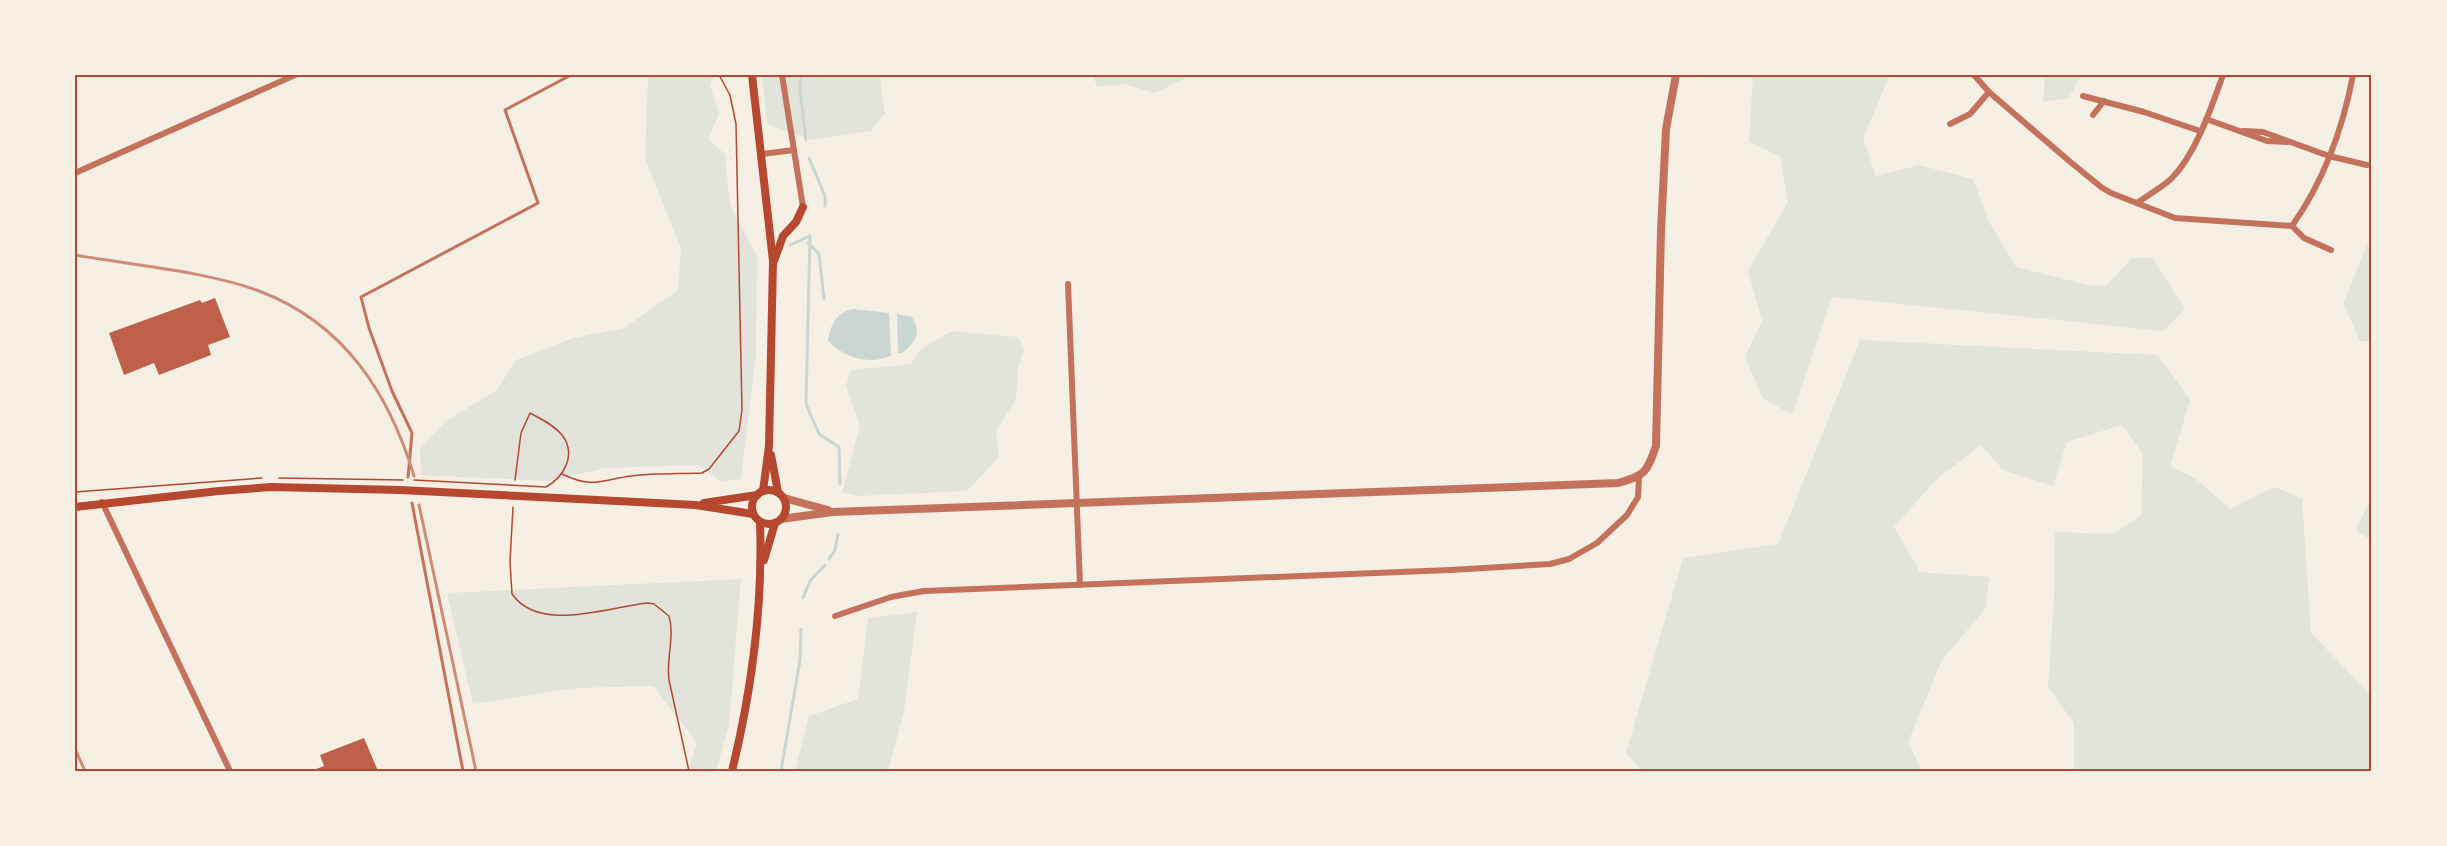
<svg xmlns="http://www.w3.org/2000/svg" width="2447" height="846" viewBox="0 0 2447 846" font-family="'Sofia Sans Condensed',sans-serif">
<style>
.green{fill:#e2e4dc}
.water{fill:#c9d6d2}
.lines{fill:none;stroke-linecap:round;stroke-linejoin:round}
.stream{stroke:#c9d6d2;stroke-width:3}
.building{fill:#bf614a}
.path{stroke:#b5482f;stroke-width:1.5}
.service{stroke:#c5725c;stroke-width:3}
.minor{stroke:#c5725c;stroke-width:6}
.tertiary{stroke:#c5725c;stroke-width:8}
.secondary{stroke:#b5482f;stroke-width:8}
.rail{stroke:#cf8b77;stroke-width:3}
.neatline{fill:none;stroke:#b5482f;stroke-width:2}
</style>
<rect width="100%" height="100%" fill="#f6efe4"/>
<g class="green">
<polygon points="648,75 714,75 710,85 719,114 708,139 725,154 730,205 757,256 756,354 741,479 721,482 699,465 606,468 548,481 421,475 420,448 446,421 497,390 516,360 573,338 624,328 678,290 681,248 645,158"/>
<polygon points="762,75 882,75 880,79 885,113 871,131 812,140 767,124"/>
<polygon points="1093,75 1191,75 1155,93 1124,84 1097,87"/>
<polygon points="1753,75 1890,75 1863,138 1876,176 1919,165 1973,179 1989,222 2016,267 2088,285 2106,286 2132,258 2152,257 2185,309 2163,331 1832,297 1792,415 1763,398 1745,357 1762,321 1748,271 1788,202 1780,156 1749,142"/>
<polygon points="2045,75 2081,75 2069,98 2043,102"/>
<polygon points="2372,234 2372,341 2360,341 2343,303"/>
<polygon points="952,331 1018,337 1024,349 1018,369 1016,399 996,431 999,457 967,491 858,496 842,492 860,426 846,386 851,370 911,364 922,348"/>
<polygon points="1860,340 2158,355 2190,400 2170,466 2195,478 2230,509 2274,487 2302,498 2311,633 2372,696 2372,771 2074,771 2074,723 2048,687 2054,598 2055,532 2114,534 2141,515 2143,454 2122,425 2067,442 2053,486 2003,470 1981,445 1937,479 1894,527 1920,572 1989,577 1986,608 1942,660 1908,742 1922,771 1642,771 1626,753 1683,558 1778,544"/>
<polygon points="2372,496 2372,541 2356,530"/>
<polygon points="741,579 729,725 716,771 688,771 697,743 653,686 577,688 473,704 447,593"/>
<polygon points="917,612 904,711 888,771 795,771 809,716 858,699 868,618"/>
</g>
<g class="water">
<path d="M 853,309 L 889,313 L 891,356 C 868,365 845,358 828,341 C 830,325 837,312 853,309 Z"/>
<path d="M 897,314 L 912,317 C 922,332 915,343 902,353 L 898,353 Z"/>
</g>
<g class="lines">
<g class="stream">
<polyline points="801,75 800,90 806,140"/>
<polyline points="809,158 825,196 825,206"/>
<polyline points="810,236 806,404 819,434 839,447 840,484"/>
<polyline points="808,243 819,254 824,299"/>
<polyline points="790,245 810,236"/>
<polyline points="829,559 835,550 838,534"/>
<polyline points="803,598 810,581 825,565"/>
<polyline points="781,771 800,660 801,629"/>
</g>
</g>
<g class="building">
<polygon points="215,298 230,337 208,345 211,355 159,375 154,363 124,375 109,333 200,300 202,303"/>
<polygon points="364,738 378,771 311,771 324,766 320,755"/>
</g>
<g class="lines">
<g class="path">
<path d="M 562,474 C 593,489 601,480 631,476 C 654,473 679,474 702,473 L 709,469 L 739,431 L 742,410 L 736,124 L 730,95 L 719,75"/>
<polyline points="279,478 403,480"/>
<path d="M 414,480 L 546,487 C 564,477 577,454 562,435 C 554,425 541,419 530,413 L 521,433 L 515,480"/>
<polyline points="75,492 262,478"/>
<path d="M 513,507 L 510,562 L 512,594 C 540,634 610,606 648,603 L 654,604 L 669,616 C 675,636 666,659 669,680 L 689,771"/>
</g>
<g class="service">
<polyline points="408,477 412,433 392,391 369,328 361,297 538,203 505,110 571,75"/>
<polyline points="412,503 463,771"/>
</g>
<g class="minor">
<polyline points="782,75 803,207"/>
<path d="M 1974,75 L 1989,92 L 2068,160 L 2101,187 L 2111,193 L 2175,218 L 2292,226 C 2323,182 2343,128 2353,75"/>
<polyline points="2083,96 2144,112 2200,131"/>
<polyline points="2093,115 2104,101"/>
<polyline points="2206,119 2267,141 2287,142"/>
<polyline points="1950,124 1970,114 1989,92"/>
<polyline points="2243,131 2263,132 2329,156 2367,165"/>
<polyline points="762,154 794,150"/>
<polyline points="75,173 295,75"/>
<path d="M 2137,203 C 2148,195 2161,188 2171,179 C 2196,154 2211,108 2223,75"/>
<polyline points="2292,226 2304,238 2331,250"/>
<polyline points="1068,284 1080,585"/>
<polyline points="102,502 230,771"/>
<polyline points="835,616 891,597 924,591 1450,570 1550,564 1569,559 1597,543 1627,515 1638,497 1639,478"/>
</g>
<g class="tertiary">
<polyline points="784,498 828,510"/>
<path d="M 781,519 L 832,512 L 1618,483 C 1645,476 1647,472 1656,446 L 1661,231 L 1666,129 L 1676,75"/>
</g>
<g class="secondary">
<polyline points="752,75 773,261 769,446 763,491"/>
<polyline points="774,261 783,236 796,222 803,207"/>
<polyline points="771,455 778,492"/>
<circle cx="769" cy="507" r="17"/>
<polyline points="704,503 757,495"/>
<polyline points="75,507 219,491 271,487 400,490 696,505 753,514"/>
<polyline points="764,560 775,523"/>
<path d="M 732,771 C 752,689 763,606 760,522"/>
</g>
<g class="rail">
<path d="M 75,255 C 132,265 205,271 259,291 C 344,323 389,393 414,476"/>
<polyline points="419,505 476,771"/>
<polyline points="75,749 85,771"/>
</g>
</g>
<rect width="2447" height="846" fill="none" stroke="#f6efe4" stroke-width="153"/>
<rect x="76" y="76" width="2294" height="694" class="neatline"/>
</svg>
